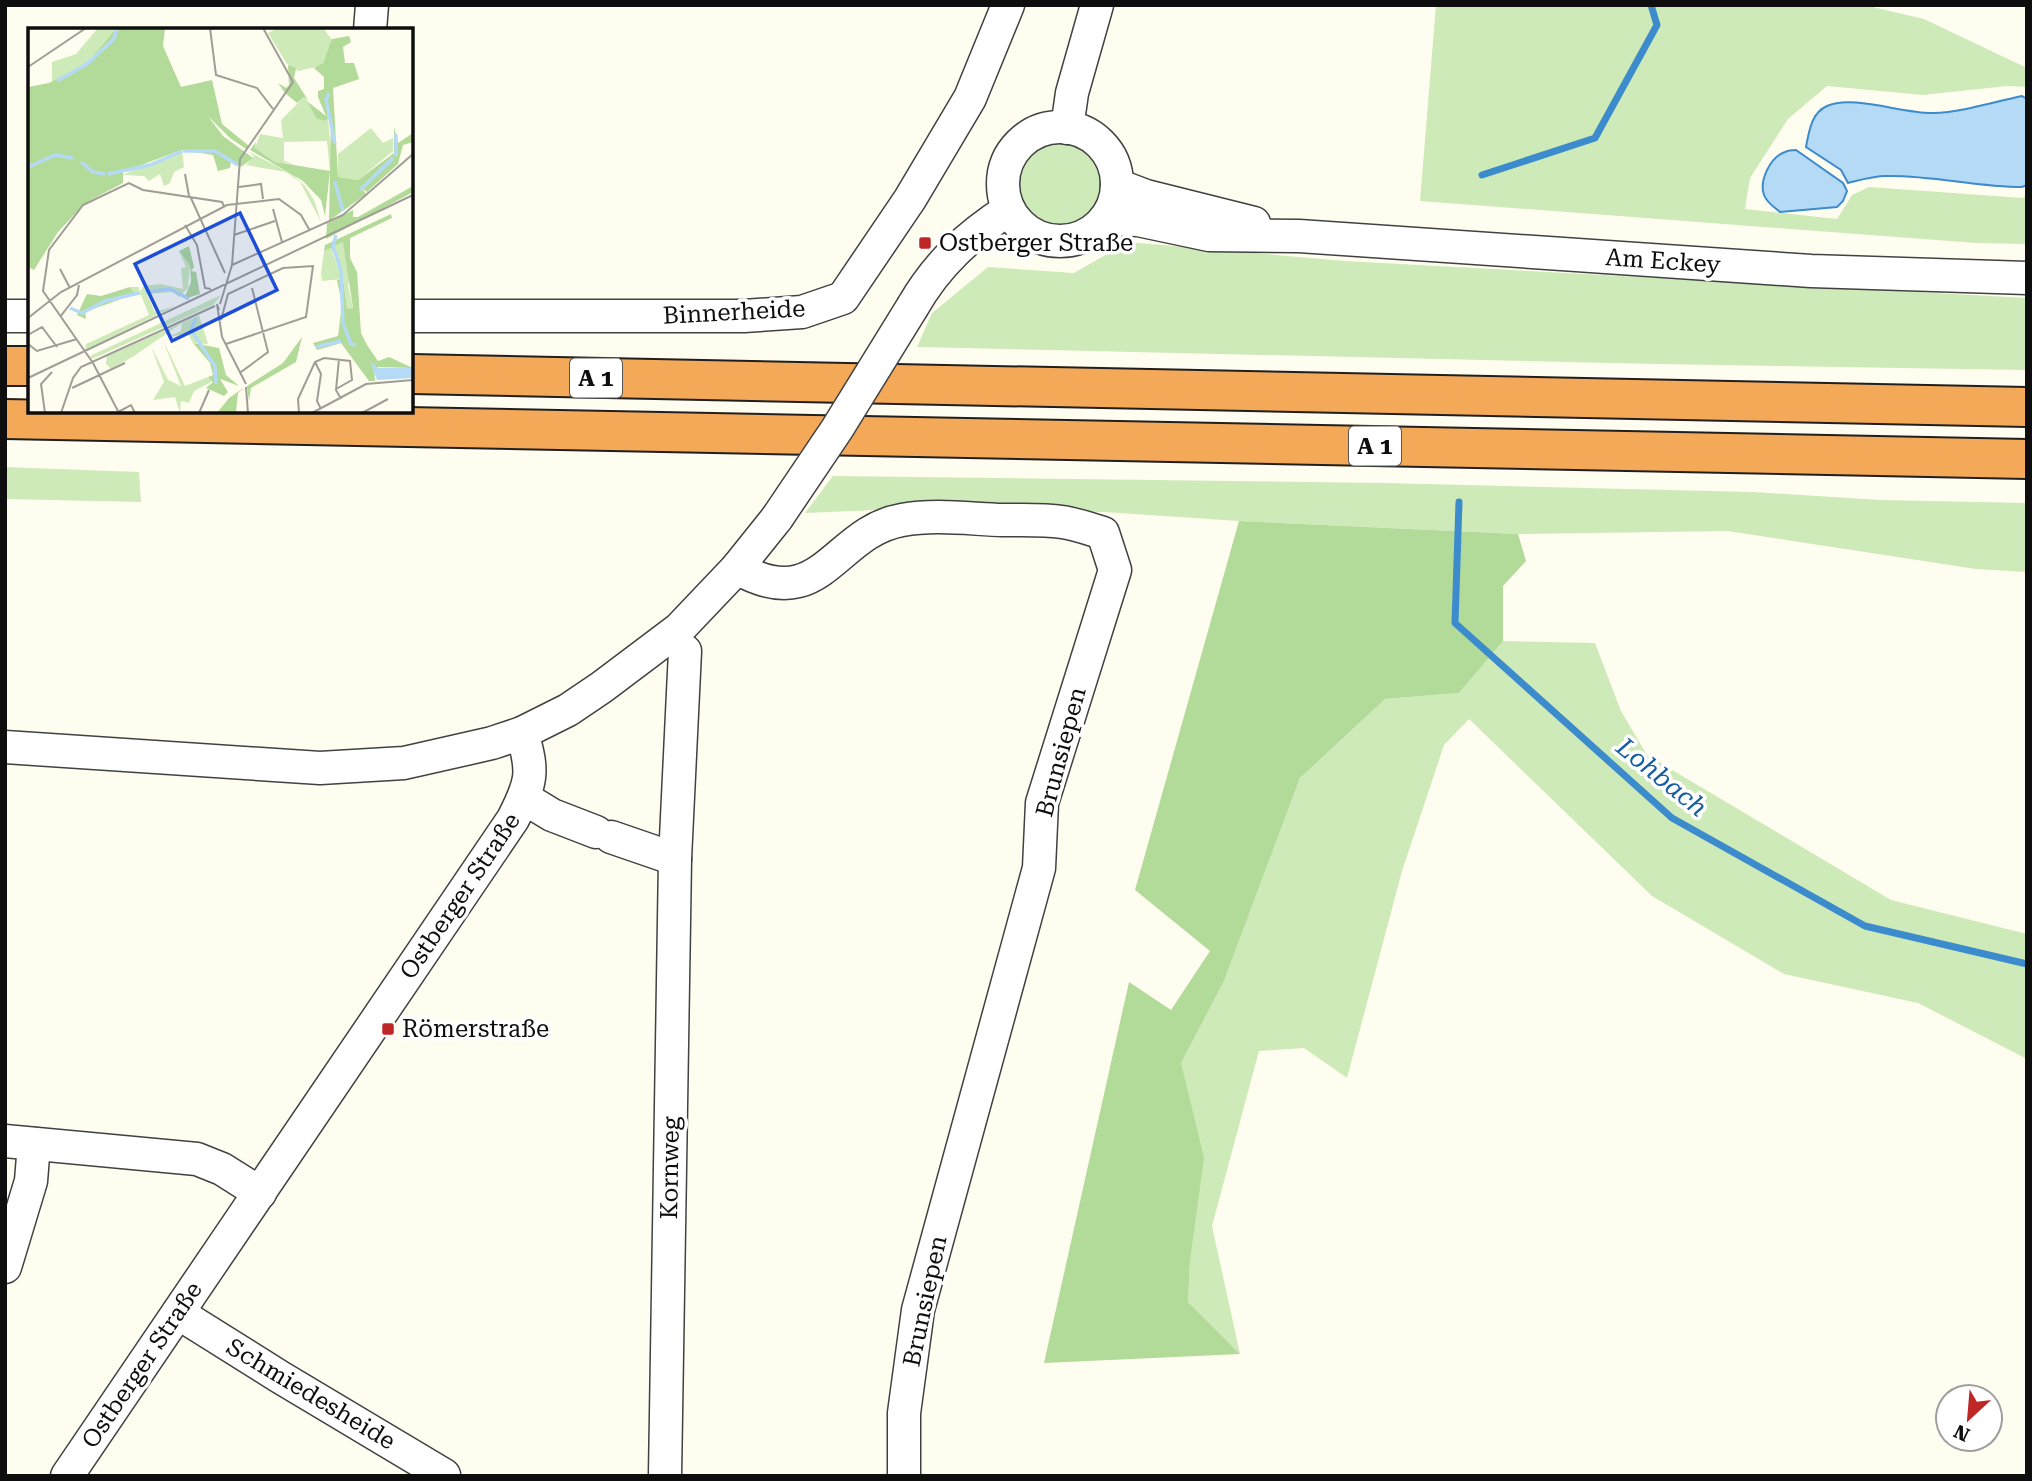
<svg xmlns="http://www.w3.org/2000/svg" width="2032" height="1481" viewBox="0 0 2032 1481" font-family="'Roboto Serif',serif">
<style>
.green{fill:#cfeab9}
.forest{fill:#b2da98}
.water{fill:#b5daf6;stroke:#3b8bcd;stroke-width:2}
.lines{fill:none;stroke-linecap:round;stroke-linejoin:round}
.stream{stroke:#3b8bcd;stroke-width:7}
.minor-casing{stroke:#414141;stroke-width:35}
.highway-casing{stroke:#1f1f1f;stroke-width:42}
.minor{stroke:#fff;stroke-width:32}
.highway{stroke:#f4a959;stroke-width:38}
.minor-bridge-casing{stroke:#414141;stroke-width:35;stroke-linecap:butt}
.minor-bridge{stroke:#fff;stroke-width:32}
.poi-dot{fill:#bf2726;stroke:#fff;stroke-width:2.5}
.labels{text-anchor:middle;stroke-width:7;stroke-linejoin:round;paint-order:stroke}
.shield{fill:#fff;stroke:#565656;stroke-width:2}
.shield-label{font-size:23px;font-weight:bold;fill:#0e0e0e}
.poi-label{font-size:24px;fill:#0e0e0e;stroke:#fff;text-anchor:start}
.street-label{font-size:24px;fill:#0e0e0e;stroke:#fff}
.water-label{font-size:26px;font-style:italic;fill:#175da1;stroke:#fff}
.inset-river{fill:none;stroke:#b5daf6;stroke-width:3.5}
.inset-road{fill:none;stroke:#9f9d96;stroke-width:2}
.view{fill:#1d4ed8;fill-opacity:0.15;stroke:#1d4ed8;stroke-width:3.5}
.inset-edge{fill:none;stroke:#0e0e0e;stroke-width:3.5}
</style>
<rect width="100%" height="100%" fill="#fffdf0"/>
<g class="green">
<polygon points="1436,5 1864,5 1924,19 2027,68 2027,87 2007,86 1923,95 1827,86 1788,119 1750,178 1745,209 1837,219 1852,195 1869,187 2023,198 2027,195 2027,244 1976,243 1420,201"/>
<circle cx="1062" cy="184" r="45"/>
<polygon points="1128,242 1345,261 2027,298 2027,370 1657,364 917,347 932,313 988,267 1074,273"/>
<polygon points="5,467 139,472 141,502 5,499"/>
<polygon points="833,476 1385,483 1753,492 1880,500 2027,503 2027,572 1976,569 1727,531 1518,534 1239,521 1104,512 902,509 805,513"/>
<polygon points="1503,641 1595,643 1621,711 1647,755 1891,900 2027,934 2027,1059 1918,1003 1784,974 1652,896 1469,719 1444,745 1402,871 1347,1078 1304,1048 1259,1051 1212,1226 1240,1354 1188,1302 1190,1260 1181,1063 1224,981 1300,778 1385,699 1459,693"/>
</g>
<polygon class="forest" points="1239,521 1518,534 1526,561 1503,586 1503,641 1459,693 1385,699 1300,778 1224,981 1181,1063 1204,1158 1190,1260 1188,1302 1240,1354 1044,1363 1129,982 1171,1010 1210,951 1135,890"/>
<g class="water">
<path d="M 2022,96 L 2027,99 L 2027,185 L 2022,187 C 1976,187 1932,175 1886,176 C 1873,176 1860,180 1848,183 L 1841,170 L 1806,147 C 1809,132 1811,113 1827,106 C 1852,94 1904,114 1933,113 C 1963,112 1993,102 2022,96 Z"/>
<path d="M 1796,150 L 1843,183 L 1847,191 L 1843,201 L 1837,207 L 1780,212 C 1774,207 1767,203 1764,195 C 1759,181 1770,157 1785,152 C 1789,150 1793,150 1796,150 Z"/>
</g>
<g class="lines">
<g class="stream">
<polyline points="1482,175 1595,138 1657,25 1651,5"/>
<polyline points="1459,502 1455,623 1672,818 1865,926 2027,964"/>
</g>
<defs>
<g id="minor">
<polyline points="370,30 372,5"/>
<circle cx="1060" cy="184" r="57"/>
<polyline points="1067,128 1072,93 1097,5"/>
<polyline points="1117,185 1146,196 1254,223"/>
<polyline points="1105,219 1138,220 1209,235 1299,236 1811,271 2027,278"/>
<path d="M 913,306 C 937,264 968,236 1008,210"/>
<polyline points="5,316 30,316"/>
<polyline points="411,316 744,316 802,312 843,298 910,199 970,98 1008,5"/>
<path d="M 737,568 C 822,617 833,532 902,520 C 935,514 970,519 1003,520 C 1022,520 1043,519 1062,522 C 1076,524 1090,529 1103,533 L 1115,570 L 1042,803 L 1039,868 L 918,1310 L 904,1413 L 904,1476"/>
<polyline points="5,747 320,768 404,763 492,743 522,733 568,710 602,687 679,629 737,568 777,518"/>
<polyline points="524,798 552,815 596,832"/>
<polyline points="611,837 675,859"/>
<polyline points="5,1141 197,1159 222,1169 260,1193"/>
<polyline points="5,1267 31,1181 34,1144"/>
<polyline points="178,1313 280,1377 444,1475"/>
<path d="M 67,1476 L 513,819 C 532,782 534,772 522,733"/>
<polyline points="665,1476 675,859 685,651"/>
</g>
<g id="highway">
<polyline points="5,366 30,366"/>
<polyline points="411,374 2027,407"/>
<polyline points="5,419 2027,459"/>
</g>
</defs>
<use href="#minor" class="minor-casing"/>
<use href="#highway" class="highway-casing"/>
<use href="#minor" class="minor"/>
<use href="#highway" class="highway"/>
<defs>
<polyline id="minor-bridge" points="777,518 837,429 913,306"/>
</defs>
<use href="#minor-bridge" class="minor-bridge-casing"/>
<use href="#minor-bridge" class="minor-bridge"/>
</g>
<g class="poi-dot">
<rect x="918" y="236" width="14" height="14" rx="3.5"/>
<rect x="381" y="1022" width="14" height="14" rx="3.5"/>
</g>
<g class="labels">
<g class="shield">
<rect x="570" y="358.5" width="52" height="39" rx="5"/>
<rect x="1349" y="426.5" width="52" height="39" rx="5"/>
</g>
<g class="shield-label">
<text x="596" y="386">A 1</text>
<text x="1375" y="454">A 1</text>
</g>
<g class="poi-label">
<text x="939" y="251">Ostberger Straße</text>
<text x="402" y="1037">Römerstraße</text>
</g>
<g class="street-label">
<text transform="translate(1663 261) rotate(4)" y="8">Am Eckey</text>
<text transform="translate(734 312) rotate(-3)" y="8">Binnerheide</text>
<text transform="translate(1061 752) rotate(-75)" y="8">Brunsiepen</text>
<text transform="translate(460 896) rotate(-56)" y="8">Ostberger Straße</text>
<text transform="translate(670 1168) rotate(-89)" y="8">Kornweg</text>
<text transform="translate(925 1301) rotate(-78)" y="8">Brunsiepen</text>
<text transform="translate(142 1365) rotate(-56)" y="8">Ostberger Straße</text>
<text transform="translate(311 1394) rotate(31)" y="8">Schmiedesheide</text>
</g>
<g class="water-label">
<text transform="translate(1662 777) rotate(39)" y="9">Lohbach</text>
</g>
</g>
<g transform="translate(28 28)">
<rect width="385" height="385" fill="#fffdf0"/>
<path d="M 70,0 L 108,0 L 78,13 L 58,36 L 24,54 L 24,34 L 48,26 ZM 250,0 L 295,0 L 305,13 L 293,38 L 270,43 L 259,36 L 240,5 ZM 276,69 L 296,93 L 300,91 L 303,120 L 302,143 L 299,113 L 256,114 L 256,133 L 267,137 L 247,134 L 227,120 L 232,106 L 255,110 L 253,92 ZM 343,100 L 355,115 L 365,110 L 365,123 L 330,152 L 310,149 L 310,126 ZM 154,122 L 156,139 L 146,144 L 142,155 L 136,158 L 132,146 L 121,153 L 116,148 L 94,147 ZM 219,123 L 258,143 L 266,148 L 277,158 L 286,172 L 293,194 L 272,154 L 258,144 L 218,137 L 226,128 ZM 308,155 L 322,167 L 331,167 L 320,180 L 315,179 ZM 315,213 L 323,242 L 320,257 L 325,280 L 319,281 L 315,251 L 294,253 L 294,246 L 292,253 L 296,223 L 303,220 L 311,242 L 306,218 ZM 151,223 L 155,224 L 162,237 L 160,260 L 151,269 L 145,264 L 119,266 L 127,284 L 147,278 L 57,322 L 58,316 L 121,287 L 113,267 L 108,267 L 102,259 L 111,259 L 112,264 L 116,258 L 133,256 L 155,261 L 153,240 L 158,239 ZM 193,267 L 185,277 L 64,331 L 62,328 ZM 171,287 L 180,316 L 165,315 L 160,306 L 140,309 L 153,303 L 154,295 L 106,328 L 83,341 L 78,336 L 79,328 ZM 134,310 L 157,358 L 180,349 L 185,353 L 166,363 L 161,375 L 153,373 L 152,385 L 147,369 L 125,372 L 136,354 L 123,318 L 140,352 L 153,358 Z" fill="#cfeab9"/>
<path d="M 89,0 L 137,0 L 135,18 L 153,59 L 184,52 L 194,96 L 221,118 L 218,121 L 202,110 L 180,88 L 195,108 L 225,130 L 213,139 L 203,133 L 202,140 L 190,143 L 185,127 L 153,122 L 95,144 L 95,155 L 57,175 L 30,204 L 6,242 L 0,239 L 0,59 L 21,55 L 58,36 ZM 321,8 L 323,14 L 315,19 L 317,35 L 326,35 L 331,51 L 305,60 L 310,149 L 330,152 L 366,125 L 366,99 L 370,115 L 385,105 L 385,114 L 375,117 L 370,136 L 339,164 L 334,160 L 338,166 L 301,193 L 303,93 L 297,67 L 300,91 L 296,93 L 288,90 L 280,74 L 298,88 L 290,69 L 290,63 L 296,61 L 296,49 L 286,40 L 295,35 L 304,11 ZM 260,37 L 268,40 L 266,50 L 280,72 L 276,69 L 269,75 L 257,65 L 250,55 L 258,60 L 261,57 ZM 228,114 L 227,120 L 247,134 L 302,143 L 297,188 L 293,172 L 275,153 L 222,122 ZM 385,158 L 385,164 L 298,211 L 299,195 L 325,182 L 325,189 L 330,189 ZM 363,186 L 364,190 L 322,210 L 322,230 L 329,244 L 333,305 L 339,317 L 350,333 L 361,329 L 385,340 L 346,339 L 347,353 L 341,353 L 313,315 L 289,322 L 285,315 L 310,308 L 314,276 L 309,252 L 315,251 L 319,281 L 325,280 L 315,214 L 306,218 L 315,243 L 303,220 L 296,223 L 297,217 ZM 161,218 L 166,239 L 163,243 L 168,244 L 172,266 L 156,271 L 163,254 L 162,237 L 151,223 ZM 102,259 L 107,266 L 57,284 L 58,291 L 49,287 L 59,266 L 73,268 ZM 274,309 L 268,334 L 223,360 L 221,373 L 219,358 L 255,335 ZM 165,315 L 191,320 L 198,347 L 211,358 L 192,351 L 200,364 L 196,368 L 178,360 L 185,354 L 180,349 L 185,347 L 182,335 ZM 217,359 L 210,365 L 208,385 L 189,385 L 201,370 Z" fill="#b2da98"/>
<path d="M 342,333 L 350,340 L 385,340 L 385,350 L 349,352 Z" fill="#b5daf6"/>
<path class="inset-river" d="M 29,53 L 59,36 L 86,11 L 89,0M 301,65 L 298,71 L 307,116M 155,123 L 187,123 L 210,137M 368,128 L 368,106M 53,134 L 65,144 L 77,146M 0,139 L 27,127 L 45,130M 80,146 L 122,137 L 154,123M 307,154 L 315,183M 332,162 L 365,130M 308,207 L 305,218 L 313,243 L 315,297M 117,264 L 142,261 L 161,271M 42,280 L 54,285 L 77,273 L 111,265M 168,290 L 163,302 L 187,338 L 188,356M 316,298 L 323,316 L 328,317M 288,319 L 313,313"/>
<path class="inset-road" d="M 182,0 L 188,47 L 229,60 L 245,81M 0,39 L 58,0M 157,146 L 161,168M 211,159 L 233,156 L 235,171M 162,168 L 197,245M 55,177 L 21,222 L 15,263 L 65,335 L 91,385M 55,177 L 101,155 L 115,162 L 194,174 L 196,178M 245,181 L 254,214M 157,197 L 169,217 L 177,260 L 183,261M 206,207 L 247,193M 204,237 L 315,187 L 385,126M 32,241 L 42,260M 192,276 L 204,237 L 212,131 L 265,54 L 235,0M 191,282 L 189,276 L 194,309 L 218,356M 32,289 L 49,267 L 51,257M 0,290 L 33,264 L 199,177 L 251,171 L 273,187 L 282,203M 193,292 L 200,266 L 255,240 L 285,238 L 278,289 L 198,316M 0,307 L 14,299 L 29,319M 0,316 L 9,323 L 49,311M 311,331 L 308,362 L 313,371M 287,334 L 293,346 L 289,373 L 293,381M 213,344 L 240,324 L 224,260M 0,350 L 385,167M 218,359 L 220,385M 44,360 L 97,335M 90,384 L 103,377 L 107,385M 17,385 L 13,356 L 24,344M 33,385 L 45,350 L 53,339 L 187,278M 171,385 L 181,362M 271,385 L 270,371 L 287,334 L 296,330 L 322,333 L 324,352 L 308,361M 284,385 L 338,356 L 385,352M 334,385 L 360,371"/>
<path class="view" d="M 212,185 L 249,262 L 144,313 L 107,236 Z"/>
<rect width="385" height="385" class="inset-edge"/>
</g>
<rect width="2032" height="1481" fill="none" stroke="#0e0e0e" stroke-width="14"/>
<g transform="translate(1969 1418) rotate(206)"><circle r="33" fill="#ffffff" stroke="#9f9f9f" stroke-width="2"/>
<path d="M0-5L12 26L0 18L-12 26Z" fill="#bf2726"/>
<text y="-10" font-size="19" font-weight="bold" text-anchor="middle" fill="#0e0e0e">N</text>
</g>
</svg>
